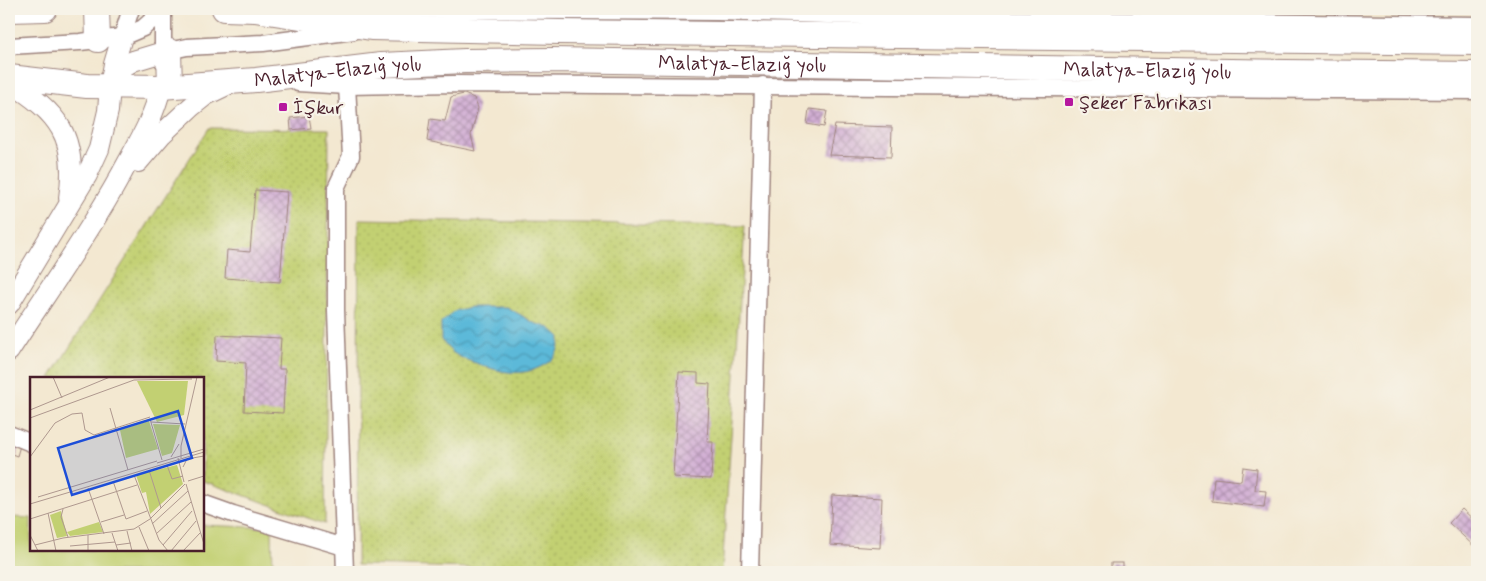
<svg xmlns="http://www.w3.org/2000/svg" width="1486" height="581" viewBox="0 0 1486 581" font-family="Mynerve,sans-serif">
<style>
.garden{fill:url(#garden-dots);stroke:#86784e}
.pitch{fill:#c2d072;stroke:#86784e}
.water{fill:url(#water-waves);stroke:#526c82}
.building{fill:url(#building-cross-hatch)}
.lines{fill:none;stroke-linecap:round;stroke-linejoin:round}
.minor-casing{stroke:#9e847e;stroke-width:19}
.major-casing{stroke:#9e847e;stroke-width:22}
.highway-casing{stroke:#9e847e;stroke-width:26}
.minor{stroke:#fff;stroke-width:16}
.major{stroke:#fff;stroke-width:20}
.highway{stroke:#fff;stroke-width:24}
.poi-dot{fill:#b5179e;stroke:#f7f3e8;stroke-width:2}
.labels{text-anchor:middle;stroke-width:4.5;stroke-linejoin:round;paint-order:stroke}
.street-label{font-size:20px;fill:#4a1f2b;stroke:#f7f3e8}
.poi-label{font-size:20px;fill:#4a1f2b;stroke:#f7f3e8;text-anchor:start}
.inset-road{fill:none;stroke:#af988f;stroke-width:1}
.view{fill:#1d4ed8;fill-opacity:0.15;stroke:#1d4ed8;stroke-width:2.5}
.inset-edge{fill:none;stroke:#4a1f2b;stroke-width:2.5}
</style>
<defs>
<pattern id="garden-dots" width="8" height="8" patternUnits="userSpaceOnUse" patternTransform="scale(1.25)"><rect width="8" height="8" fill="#c2d072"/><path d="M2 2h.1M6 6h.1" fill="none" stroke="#a8b263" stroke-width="1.8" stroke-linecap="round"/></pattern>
<pattern id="water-waves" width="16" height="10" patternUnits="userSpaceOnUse" patternTransform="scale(1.25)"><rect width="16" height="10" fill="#5bb9d9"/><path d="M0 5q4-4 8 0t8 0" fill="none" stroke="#4d96b0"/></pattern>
<pattern id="building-cross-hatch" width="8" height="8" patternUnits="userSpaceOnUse" patternTransform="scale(1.25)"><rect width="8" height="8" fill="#d2afd4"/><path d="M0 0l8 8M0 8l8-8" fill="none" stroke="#ac8eac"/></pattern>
</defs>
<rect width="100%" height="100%" fill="#f7f3e8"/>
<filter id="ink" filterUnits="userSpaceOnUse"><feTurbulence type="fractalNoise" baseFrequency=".02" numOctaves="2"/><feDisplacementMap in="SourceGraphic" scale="10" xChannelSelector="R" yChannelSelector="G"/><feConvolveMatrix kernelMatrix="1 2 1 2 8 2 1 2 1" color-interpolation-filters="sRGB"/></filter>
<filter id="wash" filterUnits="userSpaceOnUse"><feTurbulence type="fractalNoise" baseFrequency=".0096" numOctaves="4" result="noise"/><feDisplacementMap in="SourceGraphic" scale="20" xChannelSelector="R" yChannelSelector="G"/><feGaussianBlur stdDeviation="1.12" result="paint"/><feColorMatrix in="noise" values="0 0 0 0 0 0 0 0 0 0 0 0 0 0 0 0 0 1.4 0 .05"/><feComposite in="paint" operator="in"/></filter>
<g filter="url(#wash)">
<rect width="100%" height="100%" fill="#f3e8d1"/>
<g class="garden">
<polygon points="209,128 329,129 325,524 203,481 202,378 50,378"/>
<polygon points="359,219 745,226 722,572 630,572 357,565"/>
</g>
<polygon class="pitch" points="9,517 31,518 31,550 202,550 203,525 272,528 273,572 9,572"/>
<path class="water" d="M 470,307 L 506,307 L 521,315 L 534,323 L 550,328 L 560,337 C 560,350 555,359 544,365 C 521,378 499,372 476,363 C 469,361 461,358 455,354 C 450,351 445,344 441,340 L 441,323 L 454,311 Z"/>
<g id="blocks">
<g class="building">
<polygon points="464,94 474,98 478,108 471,135 475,151 427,141 430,119 445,121 451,97"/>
<polygon points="809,109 827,111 824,127 807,124"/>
<polygon points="309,116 311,128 291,130 290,118"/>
<polygon points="835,125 892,127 891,157 829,155"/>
<polygon points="255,190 287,192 280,282 225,278 227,250 250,252"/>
<polygon points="217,335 281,338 279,369 285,369 283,413 244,411 246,363 216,361"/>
<polygon points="679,372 698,373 698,383 710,384 707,442 713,442 711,479 673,477"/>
<polygon points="12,440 21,442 17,456 9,453"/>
<polygon points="1243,467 1257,469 1255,490 1266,491 1264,507 1212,501 1214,478 1241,481"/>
<polygon points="832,495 882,498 880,548 830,545"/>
<polygon points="1462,509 1477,523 1477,549 1449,523"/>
<rect x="1111" y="563" width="12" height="9"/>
</g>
</g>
</g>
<g filter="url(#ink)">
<use href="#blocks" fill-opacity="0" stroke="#9e847e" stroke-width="1"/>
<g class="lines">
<defs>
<g id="minor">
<polyline points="163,9 163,61"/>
<polyline points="305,9 717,12 970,19 1477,25"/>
<polyline points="122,37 131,9"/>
<polyline points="9,46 80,42 122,37 143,28 152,20 160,9"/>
<polyline points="163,52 187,47 263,43 354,31"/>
<polyline points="298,83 347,86 454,84 1477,91"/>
<polyline points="9,434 31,443"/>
<polyline points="202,503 233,514 344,547"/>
<polyline points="345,572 336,310 336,188 351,156 347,86"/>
<polyline points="750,572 763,85"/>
</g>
<g id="major">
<path d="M 9,82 C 59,113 78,137 69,198"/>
<polyline points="111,85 123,67 133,61 163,52"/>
<polyline points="138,162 161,135 191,107 206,95 229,84"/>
<polyline points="9,304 87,175 99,149 108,111 110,86 114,64 122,37"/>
<path d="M 9,351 C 47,292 88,235 122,173 C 137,145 154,118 161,87"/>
</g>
<g id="highway">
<polyline points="97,9 98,40"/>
<polyline points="224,9 255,10 371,28 559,32 1477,43"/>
<polyline points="9,10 45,9"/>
<polyline points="169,51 170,86"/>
<path id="s1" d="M 9,77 L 87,86 L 161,87 L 256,80 L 381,65 L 465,61 L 552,60 L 1286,72 L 1477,74"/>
</g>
</defs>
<use href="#minor" class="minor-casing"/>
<use href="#major" class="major-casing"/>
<use href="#highway" class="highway-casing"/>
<use href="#minor" class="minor"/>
<use href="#major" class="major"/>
<use href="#highway" class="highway"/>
</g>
</g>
<g class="poi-dot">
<rect x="1064" y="97" width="10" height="10" rx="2.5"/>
<rect x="278" y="102" width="10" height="10" rx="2.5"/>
</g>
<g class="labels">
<g class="street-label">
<text dy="7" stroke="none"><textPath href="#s1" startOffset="735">Malatya-Elazığ yolu</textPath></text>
<text dy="7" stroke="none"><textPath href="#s1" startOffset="1140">Malatya-Elazığ yolu</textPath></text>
<text dy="7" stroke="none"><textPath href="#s1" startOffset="330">Malatya-Elazığ yolu</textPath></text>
</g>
<g class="poi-label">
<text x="1079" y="109">Şeker Fabrikası</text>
<text x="293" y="114">İşkur</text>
</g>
</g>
<g transform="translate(30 377)">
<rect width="174" height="174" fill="#f3e8d1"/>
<path d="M 147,88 L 153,107 L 120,137 L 116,115 L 112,116 L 106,98 ZM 31,134 L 37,159 L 27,161 L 20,138 ZM 69,145 L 73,155 L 40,159 L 37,155 Z" fill="#c2d072"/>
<path d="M 119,44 L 128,72 L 96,81 L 90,53 ZM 123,47 L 150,48 L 142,76 L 132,79 Z" fill="#c2d072"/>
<path d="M 107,4 L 158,4 L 154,38 L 127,45 Z" fill="#c2d072"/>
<path class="inset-road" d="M 23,0 L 32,21M 80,31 L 98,93M 0,33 L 80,0M 0,41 L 104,3 L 162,2M 120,42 L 132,83M 121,45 L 155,47M 0,80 L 25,46 L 42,37 L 52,36 L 55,53 L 64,58 L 120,40M 141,80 L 149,67M 148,81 L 154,105M 151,81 L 151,69 L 167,0M 127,86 L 174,72M 137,88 L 142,102 L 153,99M 153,90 L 157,82 L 174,79M 119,93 L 131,131M 104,98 L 129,163 L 138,174M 83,104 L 96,142 L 117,134M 158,104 L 174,99M 156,107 L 174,167M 58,111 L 74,157M 8,120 L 127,84M 0,127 L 174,75M 33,132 L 31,140 L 38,160M 18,136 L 26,174M 0,142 L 107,108M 71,145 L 94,138M 122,147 L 158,114M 109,150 L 119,174M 97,154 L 102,174M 82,156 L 88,174M 126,157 L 161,125M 0,158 L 8,174M 58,158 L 58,174M 5,168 L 33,161 L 104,152 L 120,142 L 155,107M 86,168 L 101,166M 133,168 L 162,134M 40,169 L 85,165M 141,174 L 166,144M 153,174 L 170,156"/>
<path class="view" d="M 148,34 L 162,81 L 42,118 L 28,71 Z"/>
<rect width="174" height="174" class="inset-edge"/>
</g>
<rect width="1486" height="581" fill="none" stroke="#f7f3e8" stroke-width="30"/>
</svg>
